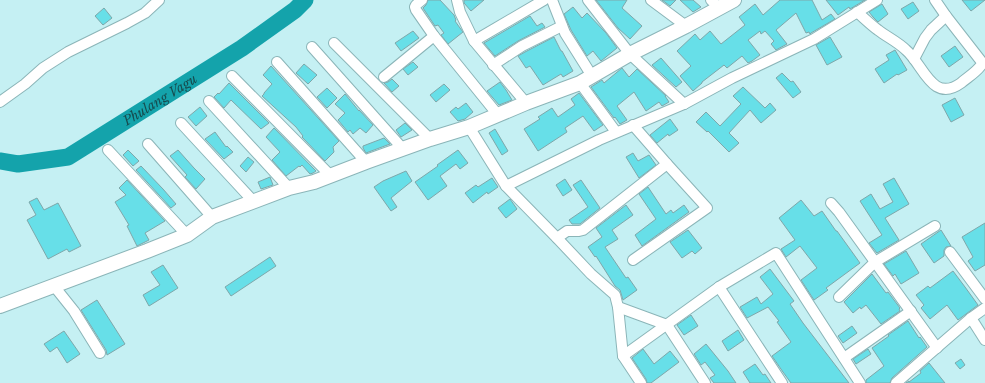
<svg xmlns="http://www.w3.org/2000/svg" width="985" height="383" viewBox="0 0 985 383" font-family="'Libre Baskerville',serif">
<style>
.lines{fill:none;stroke-linecap:round;stroke-linejoin:round}
.river{stroke:#14a3ab;stroke-width:17}
.building{fill:#67dfe8;stroke:#7ea7aa}
.street-casing{stroke:#8bb5b8;stroke-width:12}
.secondary-casing{stroke:#8bb5b8;stroke-width:16}
.street{stroke:#fff;stroke-width:10}
.secondary{stroke:#fff;stroke-width:14}
.labels{text-anchor:middle;stroke-width:3;stroke-linejoin:round;paint-order:stroke}
.water-label{font-size:13px;font-style:italic;fill:#164c4f;stroke:#d9fcfe}
</style>
<rect width="100%" height="100%" fill="#c5f0f3"/>
<g class="lines">
<path class="river" id="s1" d="M 0,161 L 18,164 L 68,157 L 242,48 L 295,10 L 305,0"/>
</g>
<g class="building">
<polygon points="428,0 440,0 454,15 456,20 455,21 460,28 463,32 448,44 441,35 444,33 438,25 435,26 423,8 426,5"/>
<polygon points="464,0 484,0 471,11 464,3"/>
<polygon points="596,0 627,0 622,8 642,26 630,39 618,28"/>
<polygon points="662,0 676,0 670,6"/>
<polygon points="680,0 693,0 701,7 693,12"/>
<polygon points="780,0 812,0 822,20 831,14 835,19 811,33 810,34 809,32 806,33 796,13 776,30 787,44 776,50 771,44 774,41 765,31 761,34 760,31 748,40 760,55 752,61 748,63 742,56 727,68 724,65 702,82 702,83 693,91 680,76 691,66 677,51 695,34 700,40 710,31 721,44 745,25 739,17 755,4 763,15"/>
<polygon points="826,0 865,0 850,9 849,7 838,15"/>
<polygon points="962,0 985,0 971,11"/>
<polygon points="913,2 919,11 908,19 901,9"/>
<polygon points="882,4 888,14 878,22 873,17 869,12"/>
<polygon points="573,7 582,18 587,13 606,33 617,48 601,61 593,51 587,56 571,30 564,14"/>
<polygon points="104,8 112,18 103,25 95,16"/>
<polygon points="530,16 537,26 542,23 545,27 518,41 495,56 484,43"/>
<polygon points="413,31 419,38 401,51 395,43"/>
<polygon points="554,37 561,51 562,51 573,71 563,77 561,74 543,85 530,66 526,68 518,56 525,52"/>
<polygon points="830,37 842,57 827,65 816,45"/>
<polygon points="955,46 963,57 949,67 941,56"/>
<polygon points="895,50 907,70 898,75 897,74 884,83 875,69 889,60 886,55"/>
<polygon points="661,58 682,82 676,87 652,65"/>
<polygon points="413,62 418,67 408,75 403,69"/>
<polygon points="304,64 317,75 308,84 296,73"/>
<polygon points="271,66 339,141 333,147 334,152 325,161 302,137 303,136 296,127 262,96 264,94 264,93 272,84 263,75"/>
<polygon points="622,68 629,77 637,69 666,96 665,96 669,102 662,106 659,102 646,111 634,92 617,106 627,120 620,124 615,117 614,118 591,87 602,80 604,83"/>
<polygon points="782,73 791,82 793,81 801,92 793,98 776,78"/>
<polygon points="392,79 399,86 392,92 384,83 388,82"/>
<polygon points="500,82 506,90 512,100 499,105 487,91"/>
<polygon points="229,83 269,123 261,129 231,100 224,108 214,97 218,93 219,94"/>
<polygon points="444,84 450,90 436,102 430,95"/>
<polygon points="743,87 765,108 770,103 776,110 761,123 750,110 729,133 739,143 729,152 708,131 707,132 696,122 706,112 720,126 741,104 733,96"/>
<polygon points="327,88 337,98 327,108 317,97"/>
<polygon points="579,93 603,125 594,131 583,116 565,128 567,132 538,151 524,129 540,119 538,117 552,108 558,117 575,105 571,99"/>
<polygon points="345,94 359,111 359,110 373,125 366,133 360,128 353,134 350,130 348,132 338,120 345,113 335,104"/>
<polygon points="955,98 964,115 951,122 942,105"/>
<polygon points="466,103 473,112 465,119 458,121 450,112 456,107 458,109"/>
<polygon points="200,107 207,116 196,126 188,117"/>
<polygon points="670,119 678,130 669,136 668,134 657,143 650,135"/>
<polygon points="405,123 412,130 401,137 396,130"/>
<polygon points="274,128 316,171 313,173 310,174 302,165 300,167 299,166 286,176 272,160 280,152 266,137"/>
<polygon points="495,129 508,151 502,155 489,133"/>
<polygon points="215,132 226,147 227,146 233,152 224,159 205,139"/>
<polygon points="384,138 390,144 366,153 363,148 363,146"/>
<polygon points="128,150 139,161 133,166 123,155"/>
<polygon points="178,150 194,168 205,179 196,189 185,177 187,175 170,156"/>
<polygon points="458,150 468,163 460,169 456,164 440,176 447,186 428,200 415,182 438,166 437,165"/>
<polygon points="633,153 638,161 649,155 656,165 639,178 626,157"/>
<polygon points="248,157 254,162 246,172 240,166"/>
<polygon points="141,166 163,189 176,204 171,208 136,170"/>
<polygon points="406,171 412,181 391,198 397,207 391,211 374,187 383,181"/>
<polygon points="270,177 273,185 261,189 258,182"/>
<polygon points="492,178 498,187 488,194 487,192 473,203 465,193 476,185 478,187"/>
<polygon points="894,178 909,204 885,218 899,240 877,253 869,243 882,235 860,201 871,194 880,209 893,202 883,184"/>
<polygon points="565,179 572,190 563,196 556,185"/>
<polygon points="127,180 165,221 145,233 149,240 137,246 127,226 129,225 115,202 126,195 119,188"/>
<polygon points="581,180 600,208 580,224 572,224 569,220 588,207 573,185"/>
<polygon points="648,187 666,214 671,210 673,213 684,205 689,212 642,246 635,235 656,219 639,194"/>
<polygon points="37,198 44,210 58,203 81,246 69,252 67,249 48,259 27,220 36,215 29,202"/>
<polygon points="510,199 517,209 506,218 498,208"/>
<polygon points="801,200 814,216 822,211 836,231 837,231 860,263 826,288 828,290 814,300 801,280 817,268 800,246 786,257 781,249 795,240 779,218"/>
<polygon points="626,205 633,215 612,230 618,239 605,247 626,278 628,277 637,290 623,300 620,290 615,286 596,256 595,257 588,247 602,237 596,228"/>
<polygon points="985,223 985,265 975,271 968,261 973,257 962,237"/>
<polygon points="688,230 702,248 695,254 692,251 682,258 670,242"/>
<polygon points="941,230 951,246 946,247 944,250 944,256 934,263 921,244"/>
<polygon points="906,251 919,273 901,284 895,274 893,276 884,264"/>
<polygon points="270,257 276,266 231,296 225,287"/>
<polygon points="163,265 178,288 149,306 143,295 160,285 151,272"/>
<polygon points="770,269 794,301 790,304 803,323 849,383 791,383 783,372 772,356 791,342 777,322 779,321 768,307 747,318 740,307 757,297 761,304 773,294 760,277"/>
<polygon points="953,271 965,287 978,305 958,320 947,305 930,319 921,308 924,305 916,295 928,286 930,288"/>
<polygon points="872,274 886,293 888,292 900,308 899,309 900,311 881,324 866,305 861,309 860,307 853,313 844,302"/>
<polygon points="97,300 125,344 107,355 106,350 81,310"/>
<polygon points="691,315 698,326 684,335 677,325"/>
<polygon points="908,321 919,338 920,337 927,347 892,378 890,383 866,383 866,380 884,366 872,348 889,336 888,335"/>
<polygon points="852,326 857,333 843,343 838,336"/>
<polygon points="738,330 744,340 728,351 722,341"/>
<polygon points="64,331 80,354 67,363 57,347 50,352 44,344"/>
<polygon points="706,344 728,371 736,383 714,383 710,378 715,375 705,362 701,365 694,354"/>
<polygon points="643,349 654,364 670,351 679,362 651,383 647,383 646,379 632,358"/>
<polygon points="868,349 871,354 856,364 853,359"/>
<polygon points="961,359 965,365 960,369 955,363"/>
<polygon points="929,363 945,383 906,383 909,381 909,382 921,373 920,371"/>
<polygon points="755,364 763,375 765,374 771,383 750,383 743,372"/>
</g>
<g class="lines">
<defs>
<g id="street">
<polyline points="422,0 416,5 415,7 416,10 434,36 498,115"/>
<polyline points="457,0 460,12 474,41 526,103"/>
<polyline points="552,0 565,33 592,76"/>
<polyline points="588,0 630,54 684,104"/>
<polyline points="651,0 686,26"/>
<polyline points="711,0 719,8"/>
<path d="M 857,12 C 864,18 871,25 878,30 C 887,37 898,42 906,50 C 923,64 932,104 961,83 C 968,77 977,72 982,64 L 981,61 L 946,16 L 935,0"/>
<polyline points="474,41 544,0"/>
<polyline points="334,43 430,139"/>
<polyline points="312,47 403,149"/>
<polyline points="914,59 925,38 931,30 946,16"/>
<polyline points="277,62 366,162"/>
<polyline points="493,65 522,46 562,26"/>
<polyline points="232,76 331,176"/>
<polyline points="384,77 434,36"/>
<polyline points="580,83 616,132"/>
<polyline points="209,101 289,188"/>
<polyline points="0,102 25,84 43,68 68,52 127,23 145,13 159,0"/>
<polyline points="181,123 254,202"/>
<polyline points="633,125 667,164 707,208 633,260"/>
<polyline points="469,127 506,186 557,238 591,274 615,295 618,307 623,356 641,383"/>
<polyline points="148,144 212,217"/>
<polyline points="108,150 187,235"/>
<polyline points="506,186 599,140 684,104 732,78 814,39 877,0"/>
<polyline points="831,203 839,212 937,348"/>
<polyline points="557,238 567,231 579,231 583,230 667,164"/>
<polyline points="950,252 985,299"/>
<polyline points="54,286 74,311 100,353"/>
<polyline points="719,287 782,383"/>
<polyline points="839,297 875,262 935,226"/>
<polyline points="618,307 667,325 705,383"/>
<polyline points="971,318 985,340"/>
<polyline points="623,356 719,287 776,253 860,383"/>
<polyline points="844,358 911,311"/>
<polyline points="896,383 971,318 985,308"/>
</g>
<polyline id="secondary" points="0,306 147,251 187,235 212,217 289,188 314,182 366,162 430,139 469,127 526,103 580,83 630,54 686,26 734,0"/>
</defs>
<use href="#street" class="street-casing"/>
<use href="#secondary" class="secondary-casing"/>
<use href="#street" class="street"/>
<use href="#secondary" class="secondary"/>
</g>
<g class="labels">
<g class="water-label">
<text dy="5" stroke="none"><textPath href="#s1" startOffset="177">Phulang Vagu</textPath></text>
</g>
</g>
</svg>
